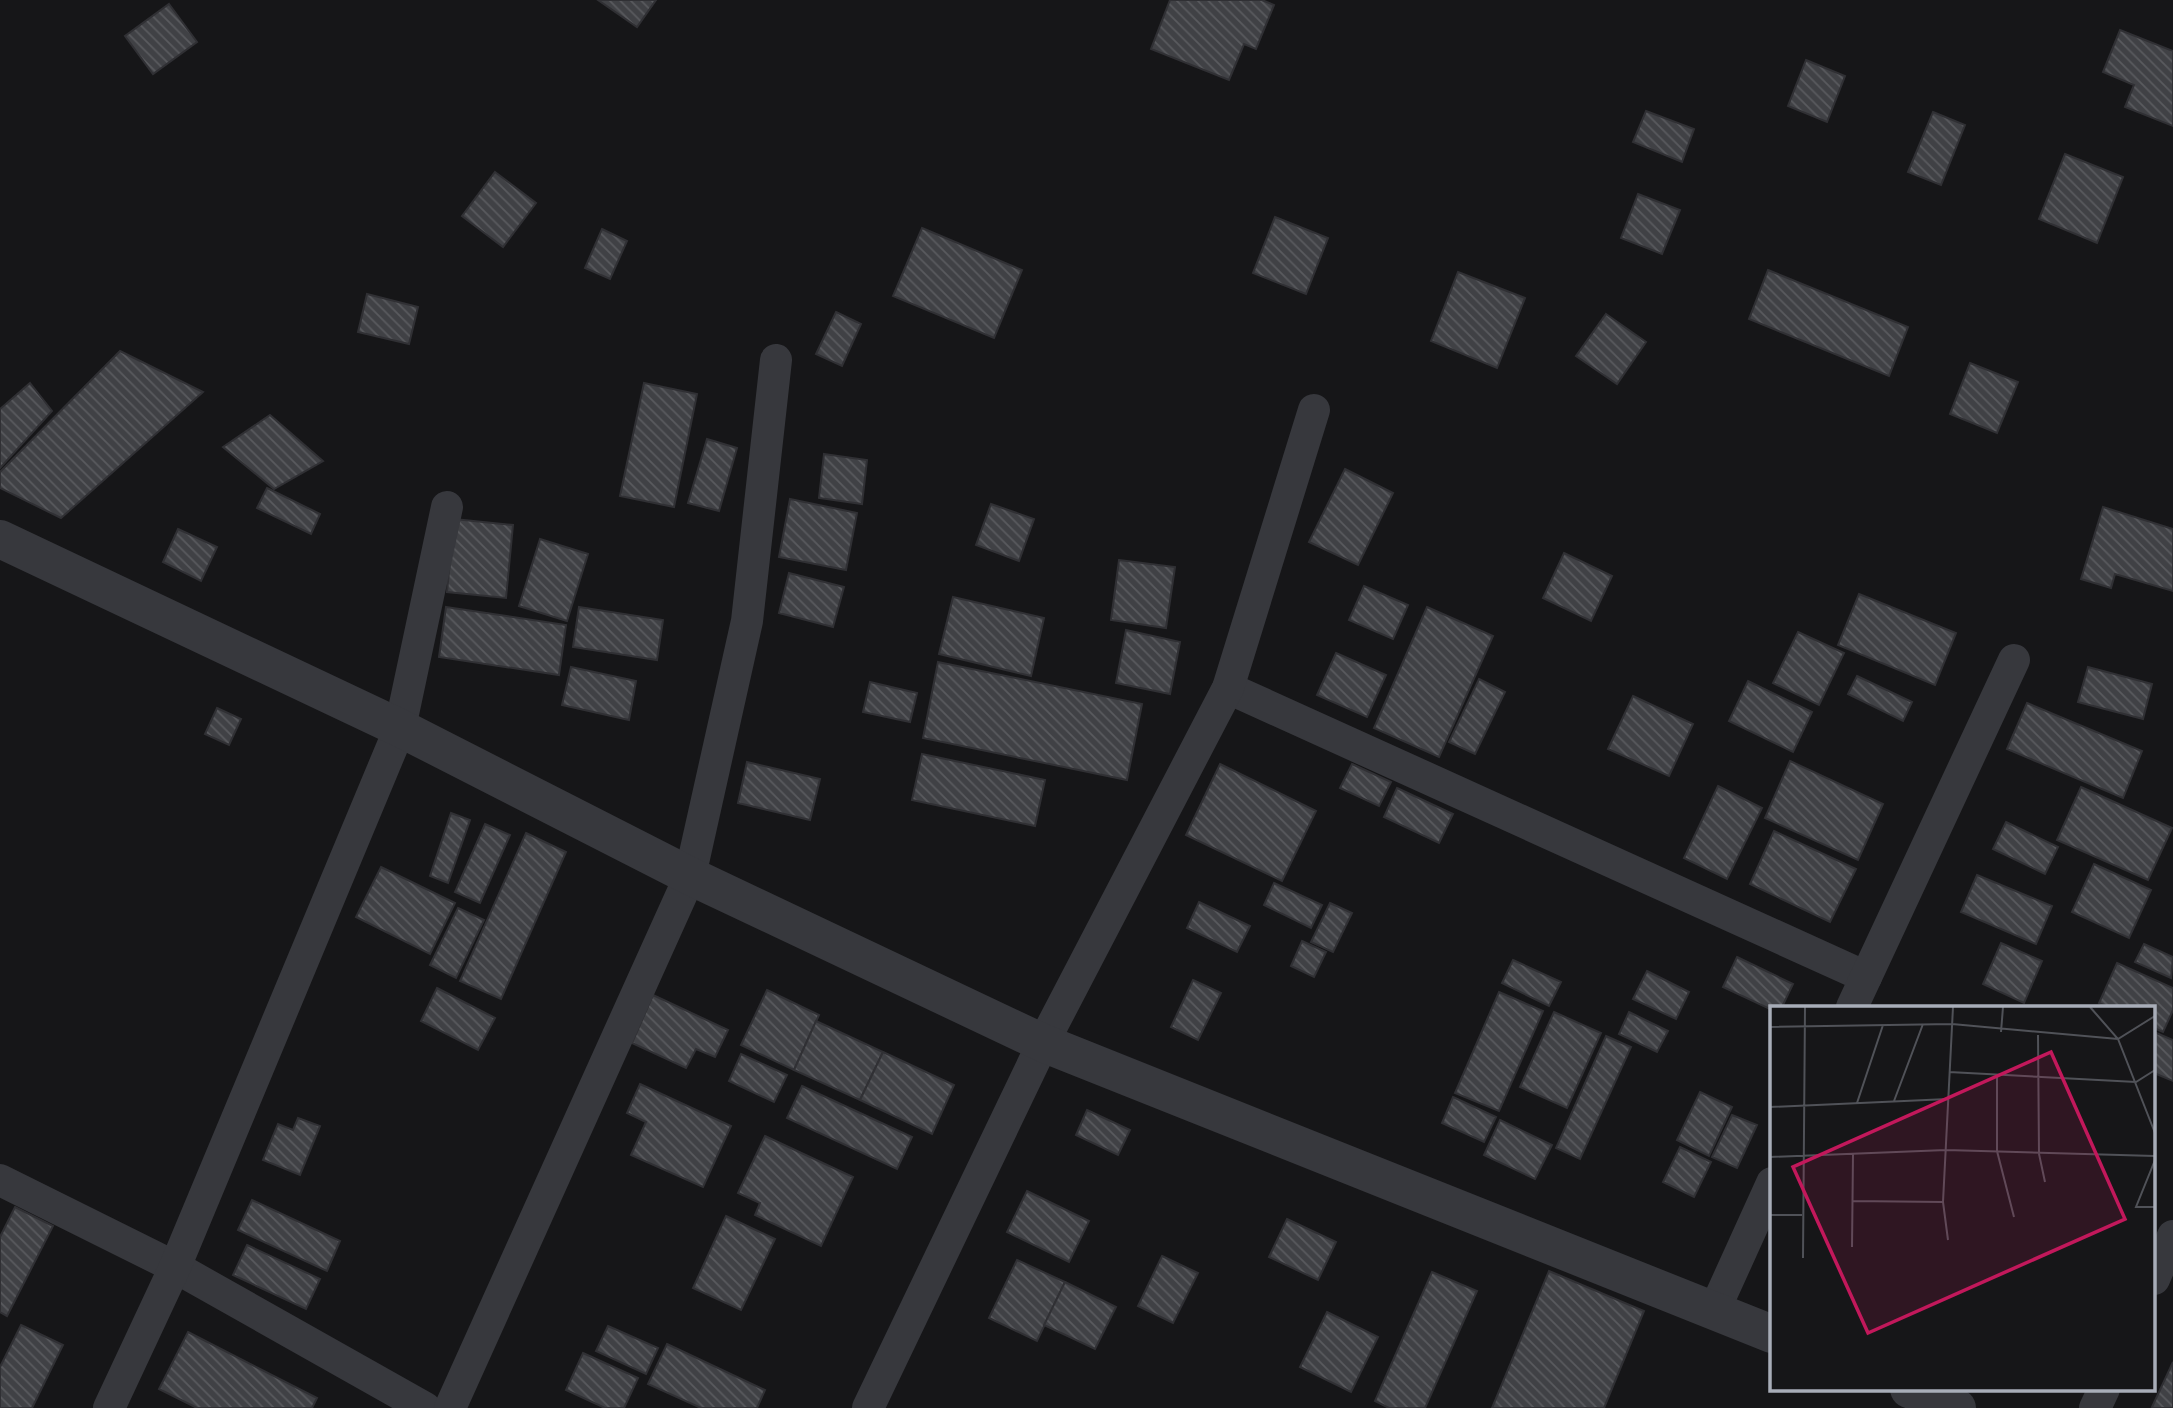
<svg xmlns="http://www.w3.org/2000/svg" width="2173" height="1408" viewBox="0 0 2173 1408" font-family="'Open Sans',sans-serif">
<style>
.building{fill:url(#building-back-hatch);stroke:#303034;stroke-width:2}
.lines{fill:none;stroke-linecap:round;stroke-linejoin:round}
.minor{stroke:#37383d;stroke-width:32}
.tertiary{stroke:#37383d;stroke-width:38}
.inset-road{fill:none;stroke:#505258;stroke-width:2}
.view{fill:#c2185b;fill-opacity:0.15;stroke:#c2185b;stroke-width:3.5}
.inset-edge{fill:none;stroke:#a8adb8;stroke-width:3.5}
</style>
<defs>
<pattern id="building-back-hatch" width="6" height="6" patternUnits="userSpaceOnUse" patternTransform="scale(1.75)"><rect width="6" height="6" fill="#404145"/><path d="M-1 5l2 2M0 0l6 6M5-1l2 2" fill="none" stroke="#595a5e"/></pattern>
</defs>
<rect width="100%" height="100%" fill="#161618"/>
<g class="building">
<polygon points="598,0 656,0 637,27"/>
<polygon points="1170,0 1262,0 1274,5 1256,49 1244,44 1229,80 1151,49"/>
<polygon points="169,4 197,42 153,74 125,36"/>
<polygon points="2120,30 2173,51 2173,126 2125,107 2134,85 2103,72"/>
<polygon points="1806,60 1845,76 1827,122 1788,106"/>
<polygon points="1646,111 1694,129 1682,162 1633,142"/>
<polygon points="1933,112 1965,125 1941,185 1908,172"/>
<polygon points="2065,154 2123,177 2097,243 2039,219"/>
<polygon points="495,172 536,203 503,247 462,216"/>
<polygon points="1638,194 1680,210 1662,254 1621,238"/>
<polygon points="1275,217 1328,238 1306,294 1253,273"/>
<polygon points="922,228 1022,270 994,338 893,296"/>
<polygon points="602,229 627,241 610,279 585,268"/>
<polygon points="1768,270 1908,327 1889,376 1749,319"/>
<polygon points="1458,272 1525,298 1497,368 1431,341"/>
<polygon points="367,294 418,307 409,344 358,332"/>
<polygon points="836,312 861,324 842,366 816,354"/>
<polygon points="1606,314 1646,342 1617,384 1576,356"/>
<polygon points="120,351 203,392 61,518 0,488 0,472"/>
<polygon points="1970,363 2018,382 1997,433 1950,414"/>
<polygon points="30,383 52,411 0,468 0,409"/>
<polygon points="644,383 697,394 674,507 620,496"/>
<polygon points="270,415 323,461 274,489 223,447"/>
<polygon points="707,439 737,448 719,511 688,503"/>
<polygon points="824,454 867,460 862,504 819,498"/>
<polygon points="1345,469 1393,493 1358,565 1309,542"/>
<polygon points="267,488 320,514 311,534 257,508"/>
<polygon points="790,499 857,513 846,570 779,557"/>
<polygon points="991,504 1034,519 1019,561 976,545"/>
<polygon points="2103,507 2173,529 2173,591 2115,574 2111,588 2081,579"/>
<polygon points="454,519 513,525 506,598 447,592"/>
<polygon points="178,529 217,547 201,581 163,562"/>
<polygon points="540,539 588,554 567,621 519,606"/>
<polygon points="1564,553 1612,576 1591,621 1543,598"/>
<polygon points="1119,560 1175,567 1166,628 1111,620"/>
<polygon points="789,573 844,587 833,627 779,613"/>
<polygon points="1364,586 1408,605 1393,639 1349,620"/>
<polygon points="1859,594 1956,633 1935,685 1838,645"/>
<polygon points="953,597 1044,618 1031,676 939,654"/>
<polygon points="446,607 566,625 559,675 439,657"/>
<polygon points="579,607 663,620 657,660 573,647"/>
<polygon points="1427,607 1493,636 1439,757 1374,728"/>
<polygon points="1126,630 1180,642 1170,694 1116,683"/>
<polygon points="1798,632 1844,653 1819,705 1773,683"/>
<polygon points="1336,653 1386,675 1367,717 1317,695"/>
<polygon points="938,662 1142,704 1127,780 923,738"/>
<polygon points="571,667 636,681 629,720 562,705"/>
<polygon points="2088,667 2152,684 2143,719 2078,702"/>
<polygon points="1857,676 1912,702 1903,721 1848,694"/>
<polygon points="1479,679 1505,692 1475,754 1449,742"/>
<polygon points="1748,681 1812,712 1793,752 1729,721"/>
<polygon points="870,682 917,693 910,722 863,712"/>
<polygon points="1633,696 1693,724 1669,776 1608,749"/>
<polygon points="2027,703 2142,751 2123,798 2007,749"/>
<polygon points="217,708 241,719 229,745 205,734"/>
<polygon points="922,754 1045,780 1035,826 912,800"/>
<polygon points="1790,761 1883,804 1858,860 1765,818"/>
<polygon points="747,762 820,779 810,820 738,803"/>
<polygon points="1220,764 1316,811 1282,881 1186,835"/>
<polygon points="1352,764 1391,782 1379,806 1340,788"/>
<polygon points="1718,786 1762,808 1727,879 1684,858"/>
<polygon points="2081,787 2172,828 2148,880 2057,840"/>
<polygon points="1397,788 1453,814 1439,843 1384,817"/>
<polygon points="451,813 470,820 448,883 430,876"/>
<polygon points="2006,822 2058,847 2045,874 1993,849"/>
<polygon points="485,824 510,835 480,903 455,892"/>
<polygon points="1774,831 1856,869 1830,922 1750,884"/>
<polygon points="526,833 566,852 501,999 460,981"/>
<polygon points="2094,864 2151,890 2129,938 2072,912"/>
<polygon points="381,867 455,903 430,954 356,917"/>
<polygon points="1977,875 2052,906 2036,944 1961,912"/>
<polygon points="1274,883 1322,905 1311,928 1264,905"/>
<polygon points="1199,902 1250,926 1237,952 1187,928"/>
<polygon points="1330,903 1352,913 1333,952 1311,942"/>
<polygon points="458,908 484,920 456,978 430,965"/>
<polygon points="1302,941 1326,952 1314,977 1291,966"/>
<polygon points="2001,943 2042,961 2024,1003 1983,984"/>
<polygon points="2144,944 2173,957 2171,978 2135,962"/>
<polygon points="1737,957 1793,984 1782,1007 1772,1007 1772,1010 1723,987"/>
<polygon points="1513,960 1561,982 1549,1006 1502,983"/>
<polygon points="2117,963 2173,988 2173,1010 2163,1032 2154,1028 2154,1007 2108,1007 2099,1003"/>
<polygon points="1647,971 1689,992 1676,1019 1633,999"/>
<polygon points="1193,980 1221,993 1198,1040 1171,1027"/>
<polygon points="437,988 495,1018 478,1050 421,1021"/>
<polygon points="767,990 819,1015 794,1070 741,1045"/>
<polygon points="1499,992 1543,1011 1499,1111 1455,1093"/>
<polygon points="653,995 728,1030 715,1057 696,1049 686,1068 632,1043"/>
<polygon points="1554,1012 1601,1033 1567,1108 1520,1087"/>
<polygon points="1629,1012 1668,1031 1657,1052 1619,1034"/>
<polygon points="816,1021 883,1052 860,1100 794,1070"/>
<polygon points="2154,1032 2173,1040 2173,1081 2154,1073"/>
<polygon points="1606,1036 1631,1047 1580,1159 1556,1148"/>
<polygon points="883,1052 954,1085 932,1134 860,1100"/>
<polygon points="741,1054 787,1075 774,1102 729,1081"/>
<polygon points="640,1084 731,1126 703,1187 631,1155 646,1122 627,1113"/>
<polygon points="802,1086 912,1137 897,1169 787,1118"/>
<polygon points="1700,1092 1732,1107 1709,1156 1677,1140"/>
<polygon points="1453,1097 1496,1117 1484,1142 1442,1123"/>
<polygon points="1087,1110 1130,1130 1118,1155 1076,1135"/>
<polygon points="1732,1115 1757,1125 1737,1168 1712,1157"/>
<polygon points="298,1118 320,1126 300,1175 263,1160 278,1124 293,1130"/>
<polygon points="1500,1120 1552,1145 1535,1179 1484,1155"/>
<polygon points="765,1136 853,1177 821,1246 755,1215 760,1203 738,1193"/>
<polygon points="1680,1147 1711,1162 1694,1197 1663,1182"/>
<polygon points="1027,1191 1089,1221 1069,1262 1007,1232"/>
<polygon points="252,1200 340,1241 327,1271 238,1230"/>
<polygon points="15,1207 53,1226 7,1316 0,1312 0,1237"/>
<polygon points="726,1216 775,1239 741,1310 693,1288"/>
<polygon points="1287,1219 1336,1242 1318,1280 1269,1257"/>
<polygon points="247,1245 320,1279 306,1309 233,1275"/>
<polygon points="1162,1256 1198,1273 1173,1323 1138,1306"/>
<polygon points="1017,1260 1065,1282 1037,1341 989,1318"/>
<polygon points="1549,1271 1644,1311 1604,1408 1492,1408"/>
<polygon points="1432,1272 1477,1291 1425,1408 1389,1408 1375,1401"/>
<polygon points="1065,1282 1116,1307 1095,1349 1044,1325"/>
<polygon points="1327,1312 1378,1337 1351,1392 1300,1367"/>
<polygon points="21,1325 63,1345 32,1408 0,1408 0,1367"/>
<polygon points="608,1326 658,1348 646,1374 596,1351"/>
<polygon points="188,1332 317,1398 312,1408 197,1408 159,1389"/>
<polygon points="667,1344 765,1390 757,1408 701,1408 648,1384"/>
<polygon points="583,1353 638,1378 624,1408 605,1408 566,1390"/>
<polygon points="2173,1362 2173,1408 2154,1408 2152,1407"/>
</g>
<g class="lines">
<g class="minor">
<polyline points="1228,688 1866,977"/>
<polyline points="1852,1007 2014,660"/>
<polyline points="0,1180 175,1267 425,1408"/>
<polyline points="2154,1279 2173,1236"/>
<polyline points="1714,1311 1772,1183"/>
<polyline points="109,1408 175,1267 400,728 447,507"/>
<polyline points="450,1408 690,876 747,621 776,360"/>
<polyline points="868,1408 1043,1043 1228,688 1314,410"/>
<polyline points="2095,1408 2104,1389"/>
</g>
<g class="tertiary">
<polyline points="0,539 400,728 690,876 1043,1043 1772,1334"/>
<polyline points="1909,1389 1957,1408"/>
</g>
</g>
<g transform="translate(1770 1006)">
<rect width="385" height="385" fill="#161618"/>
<path class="inset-road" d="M 320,1 L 348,33 L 385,127M 0,21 L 182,18 L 348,33 L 385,10M 231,26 L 233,1M 268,29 L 269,148 L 275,176M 179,66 L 366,76 L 385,64M 227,68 L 227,145 L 244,211M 124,95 L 153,18M 87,97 L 113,19M 0,101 L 178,93M 0,151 L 176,144 L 385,150M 385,154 L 366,201 L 385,201M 82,195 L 173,196M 0,209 L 32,209M 178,234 L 173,196 L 183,1M 82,241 L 83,148M 33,252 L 35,1"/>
<path class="view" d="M 281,46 L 355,213 L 98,327 L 23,161 Z"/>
<rect width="385" height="385" class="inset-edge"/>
</g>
</svg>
